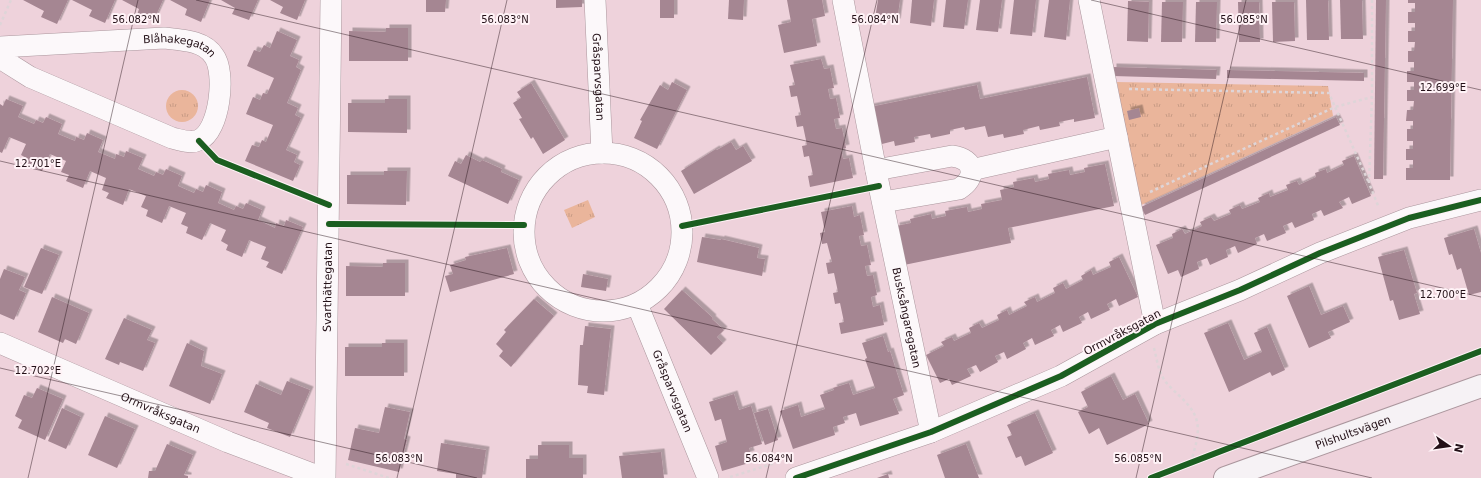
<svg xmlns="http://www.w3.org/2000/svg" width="1481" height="478" viewBox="0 0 1481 478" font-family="'DejaVu Sans',sans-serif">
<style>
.grass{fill:url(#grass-tufts)}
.building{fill:#a58692;filter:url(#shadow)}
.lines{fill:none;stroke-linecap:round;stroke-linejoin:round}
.street-casing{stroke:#ab969d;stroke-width:22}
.secondary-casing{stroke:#ab969d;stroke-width:24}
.path{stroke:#ded5d8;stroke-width:2.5;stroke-dasharray:3 3;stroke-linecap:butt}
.street{stroke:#fcf8fa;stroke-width:21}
.secondary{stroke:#f6f2f5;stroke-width:22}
.cycleway-casing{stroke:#fff3f7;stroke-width:8}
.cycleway{stroke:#1b5e20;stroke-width:6}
.ticks{fill:none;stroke:#231017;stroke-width:1;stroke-opacity:0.45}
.labels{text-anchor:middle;stroke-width:4;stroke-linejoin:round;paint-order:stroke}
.street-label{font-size:11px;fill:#231017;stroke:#fff3f7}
.ticks-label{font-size:10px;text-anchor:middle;fill:#231017;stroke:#fff3f7;stroke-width:4;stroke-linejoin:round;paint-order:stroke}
</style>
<defs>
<pattern id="grass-tufts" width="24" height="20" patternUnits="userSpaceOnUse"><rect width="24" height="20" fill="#eab59b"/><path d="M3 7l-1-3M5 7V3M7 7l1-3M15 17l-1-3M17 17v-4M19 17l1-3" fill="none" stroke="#c89b85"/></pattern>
<filter id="shadow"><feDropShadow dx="3.5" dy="-3.5" stdDeviation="0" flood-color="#0004"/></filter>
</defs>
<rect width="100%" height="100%" fill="#eed2db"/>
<g class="grass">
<polygon points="1117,82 1328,86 1333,116 1137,207"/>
<circle cx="182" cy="106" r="16"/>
<polygon points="588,200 595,217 572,228 564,210"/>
</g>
<g class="building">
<polygon points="23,0 68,0 57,24 41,17 44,11"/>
<polygon points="72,0 115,0 105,23 89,16 92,10"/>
<polygon points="122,0 163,0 153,22 137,15 139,9"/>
<polygon points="170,0 210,0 201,22 185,15 187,9"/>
<polygon points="221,0 258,0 249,20 232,14 235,8"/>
<polygon points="270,0 305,0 297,20 280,13 283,7"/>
<polygon points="426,0 446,0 445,12 426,12"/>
<polygon points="556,0 582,0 582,7 556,8"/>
<rect x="660" y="0" width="14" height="18"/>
<polygon points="729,0 744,0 743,20 728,19"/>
<polygon points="787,0 822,0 825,16 812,19 817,46 784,53 778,25 791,22"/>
<polygon points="878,0 900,0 897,22 875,19"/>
<polygon points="912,0 934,0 931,26 910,23"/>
<polygon points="946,0 968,0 964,29 943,27"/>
<polygon points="980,0 1002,0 998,32 976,30"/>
<polygon points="1014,0 1036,0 1032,36 1010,34"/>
<polygon points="1049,0 1070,0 1066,40 1044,37"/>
<polygon points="1306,0 1328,0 1329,40 1307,40"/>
<polygon points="1340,0 1362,0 1363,39 1341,39"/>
<polygon points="1376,0 1386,0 1383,179 1374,179"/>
<polygon points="1408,0 1453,0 1450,180 1406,180 1406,168 1413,168 1413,160 1406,160 1406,149 1413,149 1413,141 1407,141 1407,129 1413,129 1413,121 1406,121 1407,110 1413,110 1414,101 1407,101 1407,90 1414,90 1414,82 1407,82 1407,71 1414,71 1414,62 1408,62 1408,51 1414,51 1415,42 1408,42 1408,31 1415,31 1415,23 1408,23 1408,12 1415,12 1415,3 1408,3"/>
<polygon points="1128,1 1149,2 1148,42 1127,41"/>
<polygon points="1162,2 1183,2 1182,42 1161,42"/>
<polygon points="1196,2 1217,2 1216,42 1195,42"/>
<polygon points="1238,2 1259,2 1260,42 1239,42"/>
<polygon points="1272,2 1294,2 1295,41 1273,42"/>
<polygon points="386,28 408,28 408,61 349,61 349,31 386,32"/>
<polygon points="277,31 297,40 290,56 299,60 296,67 301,70 287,103 298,108 295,115 301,118 286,150 297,155 294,162 300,165 293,181 245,161 252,145 259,147 262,140 266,142 273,125 246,114 253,97 260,100 263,93 267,94 274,78 247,66 254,50 260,52 264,45 270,48"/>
<polygon points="821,59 824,69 830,68 834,88 828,89 830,99 836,98 840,118 834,119 836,129 842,128 846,148 841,149 843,159 849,158 853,178 810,187 808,176 813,175 809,156 804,157 802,146 807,145 803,126 797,127 795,116 801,115 797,96 791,97 789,86 795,85 790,65"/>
<polygon points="1113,67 1217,70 1216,79 1113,76"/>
<polygon points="1227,70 1364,73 1364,81 1227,78"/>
<polygon points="1087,77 1095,118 1074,122 1074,119 1059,122 1060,126 1040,130 1039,126 1023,130 1024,134 1004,138 1003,134 988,137 985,126 965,130 964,127 950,130 950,134 931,138 930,134 914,137 915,142 895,146 894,141 878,145 870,107 977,85 980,99"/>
<polygon points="672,82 687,90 657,149 634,138 642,121 640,120 660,85 668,90"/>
<polygon points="531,83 565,140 543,154 533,137 531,139 519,119 522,118 513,103 521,98 517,92"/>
<polygon points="6,99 23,106 18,117 34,124 36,120 43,123 46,117 62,124 58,134 75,141 76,137 84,140 87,133 103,140 98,152 115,159 116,154 124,157 126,151 143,158 138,169 154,176 156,172 163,175 166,169 182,176 178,186 194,193 196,189 203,192 206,185 222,192 218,203 234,210 236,206 243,209 246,203 262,210 258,220 275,228 276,223 284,226 286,220 303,227 282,274 266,267 269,262 261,259 266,247 249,240 242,257 226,250 228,245 221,241 226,230 210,223 202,240 186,233 188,227 181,224 186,213 169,206 162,223 146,216 148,210 141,207 146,196 129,189 123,205 106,198 109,193 102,190 106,178 90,171 83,188 66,181 69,175 61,172 66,161 50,154 42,171 26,164 28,159 21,155 26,144 9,137 2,153 0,152 0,104 3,106"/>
<polygon points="385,99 407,99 407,133 348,132 348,103 385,103"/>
<polygon points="1139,108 1141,117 1129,120 1127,111"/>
<polygon points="1336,117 1340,125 1145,215 1141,207"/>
<polygon points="731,142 736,150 743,146 752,161 694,194 681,171 716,149 717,150"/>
<polygon points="466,155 480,162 482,160 502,169 501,172 519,180 508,204 448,176 455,161 461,164"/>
<polygon points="1354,156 1371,196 1352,204 1349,197 1339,202 1343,208 1324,216 1321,210 1312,214 1314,220 1295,228 1292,222 1283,226 1286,233 1267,241 1264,234 1255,238 1257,244 1238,253 1235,246 1226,250 1228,257 1210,265 1207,258 1197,262 1199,269 1181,277 1178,270 1168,274 1156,245 1173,238 1172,234 1182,229 1185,234 1202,226 1200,222 1211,217 1214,221 1231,214 1229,210 1240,205 1242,209 1260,202 1258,198 1269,193 1270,197 1288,190 1286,185 1297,181 1299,185 1316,177 1315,173 1326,169 1327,173 1344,165 1342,161"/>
<polygon points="1105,164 1114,206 1008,228 1011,243 904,265 896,226 911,223 910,219 931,214 932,219 946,216 945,211 967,207 968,212 982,209 981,204 1002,200 1000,190 1014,187 1013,182 1034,178 1035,182 1049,179 1048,174 1069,170 1070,175 1085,172 1084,168"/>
<polygon points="384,171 407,171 406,205 347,204 347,175 384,175"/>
<polygon points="852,206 854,217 860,215 864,235 859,236 861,246 867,245 871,265 865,266 867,276 873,275 877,295 871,297 873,307 880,305 884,325 841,334 839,323 844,322 840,303 835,304 833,293 838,292 834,273 828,274 826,263 832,262 827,243 822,244 820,233 825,232 821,212"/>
<polygon points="1474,229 1481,253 1481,292 1469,295 1461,268 1457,270 1452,254 1449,255 1444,238"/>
<polygon points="702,237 721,240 721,239 759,248 757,258 765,259 762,276 697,262"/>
<polygon points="41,248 59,255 42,294 24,287"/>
<polygon points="507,248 514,274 450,292 445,276 453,274 450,265 466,260 465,257"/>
<polygon points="1404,250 1417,293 1414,294 1420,314 1399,320 1393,300 1390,301 1378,257"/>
<polygon points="1119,257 1138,297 1119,306 1116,299 1107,304 1110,310 1091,319 1088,312 1079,317 1082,323 1063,332 1060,325 1051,330 1054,336 1035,345 1032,338 1023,343 1026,349 1007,359 1004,352 995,356 998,362 980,372 976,365 967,369 971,376 952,385 949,379 940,383 926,355 944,346 941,342 952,337 954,341 971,333 969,328 979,323 982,328 999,320 997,315 1007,310 1009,315 1027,306 1024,302 1035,297 1037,302 1055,293 1053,288 1063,283 1066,289 1083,280 1081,276 1091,270 1093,275 1111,267 1109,262"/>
<polygon points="383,263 405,263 405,296 346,296 346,266 383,267"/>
<polygon points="4,269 25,277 19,290 26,293 14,320 0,314 0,279"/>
<polygon points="583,274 608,279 606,291 581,287"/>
<polygon points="1309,286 1321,315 1343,306 1350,322 1328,332 1331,338 1309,348 1287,296"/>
<polygon points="682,290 713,318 712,319 724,330 717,337 723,343 711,355 664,309"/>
<polygon points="52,297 89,313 76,344 65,339 63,343 38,332"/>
<polygon points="534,299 554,316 511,367 499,356 503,351 496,344 506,332 504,330"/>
<polygon points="124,318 152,330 147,340 155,343 143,371 120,362 119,365 105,359"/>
<polygon points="1228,323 1244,360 1262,352 1254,333 1267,327 1285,370 1272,376 1270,372 1229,392 1204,333"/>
<polygon points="585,326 611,329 604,395 587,393 588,386 578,385 580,345 583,345"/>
<polygon points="883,336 888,352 890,351 904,395 893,399 899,414 860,426 856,413 843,417 845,423 833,427 835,435 793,449 780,411 798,405 801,417 825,409 820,395 834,390 833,388 849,383 853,395 875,388 865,359 867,358 862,343"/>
<polygon points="187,343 204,351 201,366 222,374 210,404 169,386"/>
<polygon points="382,343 404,343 404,376 345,376 345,347 382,347"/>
<polygon points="1111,376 1123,400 1135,394 1149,424 1107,445 1099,428 1089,434 1078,412 1088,407 1081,392"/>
<polygon points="287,381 310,390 290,437 267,428 269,423 244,412 256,384 281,395"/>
<polygon points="37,388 63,399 45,440 18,428 22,420 15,416 24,395 32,398"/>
<polygon points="734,394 739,410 751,406 762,444 749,448 751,454 747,455 749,463 722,471 715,446 727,442 721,419 715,421 709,402"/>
<polygon points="385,407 410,412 404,439 407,440 399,472 348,460 355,428 379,433"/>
<polygon points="62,408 81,417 66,449 48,441"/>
<polygon points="768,409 778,440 765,445 754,413"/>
<polygon points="1035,413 1053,453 1025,466 1021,456 1016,458 1007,437 1012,435 1007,425"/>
<polygon points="105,416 135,429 117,468 88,455"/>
<polygon points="441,443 486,450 482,478 456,478 456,474 437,471"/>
<polygon points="167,444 193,455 184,475 188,476 188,478 148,478 149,471 155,471"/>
<polygon points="966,444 979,478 945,478 937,455"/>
<polygon points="538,445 569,445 569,458 583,458 583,478 526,478 526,459 538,459"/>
<polygon points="661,452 664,478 622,478 619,456"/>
<polygon points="888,474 889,478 877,478"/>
</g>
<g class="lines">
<defs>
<g id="street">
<path id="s1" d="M 595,0 L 602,153"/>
<path id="s2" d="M 843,0 L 879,186 L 931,432"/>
<polyline points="1089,0 1155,324"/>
<path id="s3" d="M 0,47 L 164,38 C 181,40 204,40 214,56 C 226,72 220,131 199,140 C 191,144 181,140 172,138 L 30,77 L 0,58"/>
<circle cx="603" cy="232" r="79"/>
<path d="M 876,170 L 952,156 C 976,159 977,178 959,189 L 883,202"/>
<polyline points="971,170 1117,137"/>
<path id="s4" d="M 637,304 L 708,478"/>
<path id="s5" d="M 0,343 L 228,442 L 323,478"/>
<path id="s6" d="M 325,478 L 331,0"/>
<polyline points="796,478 931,432 1061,376 1155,324 1240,290 1320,253 1409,218 1481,200"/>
</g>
<g id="secondary">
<path id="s7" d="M 1225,478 L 1481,386"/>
</g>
</defs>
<use href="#street" class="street-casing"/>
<use href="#secondary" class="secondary-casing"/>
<g class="path">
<polyline points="1372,0 1372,97 1369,183 1379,208"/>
<polyline points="0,25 11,0"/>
<polyline points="1129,89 1329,93 1335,107 1372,97"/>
<polyline points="1150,192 1335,107 1369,183"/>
<path d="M 1154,348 C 1157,359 1158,371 1165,381 C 1175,394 1194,405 1197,422 C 1200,435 1194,450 1191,462"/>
<polyline points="346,464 389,478"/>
<polyline points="730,477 782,461"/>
</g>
<use href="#street" class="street"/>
<use href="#secondary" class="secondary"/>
<defs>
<g id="cycleway">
<polyline points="199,141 217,160 329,205"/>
<polyline points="329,224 524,225"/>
<polyline points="682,226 879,186"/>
<polyline points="796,478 931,432 1061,376 1155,324 1240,290 1320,253 1409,218 1481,200"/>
<polyline points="1151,478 1481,351"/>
</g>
</defs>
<use href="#cycleway" class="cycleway-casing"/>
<use href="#cycleway" class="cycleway"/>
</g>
<path class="ticks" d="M 196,0 L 1481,297M 1091,0 L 1481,90M 0,161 L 1372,478M 0,368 L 477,478M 28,478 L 138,0M 397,478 L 507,0M 766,478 L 877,0M 1136,478 L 1246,0"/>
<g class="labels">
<g class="street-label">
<text dy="4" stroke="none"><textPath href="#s3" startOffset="181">Blåhakegatan</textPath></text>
<text dy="4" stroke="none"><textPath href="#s1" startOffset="77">Gråsparvsgatan</textPath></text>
<text dy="4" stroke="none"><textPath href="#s6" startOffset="191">Svarthättegatan</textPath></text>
<text dy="4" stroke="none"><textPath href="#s2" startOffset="324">Busksångaregatan</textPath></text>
<text transform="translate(1122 332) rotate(-28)" y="4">Ormvråksgatan</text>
<text dy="4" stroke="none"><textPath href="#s4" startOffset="94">Gråsparvsgatan</textPath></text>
<text dy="4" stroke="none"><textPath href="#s5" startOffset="175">Ormvråksgatan</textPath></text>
<text dy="4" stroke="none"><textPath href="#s7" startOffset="136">Pilshultsvägen</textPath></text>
</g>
</g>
<g class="ticks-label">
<text x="136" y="23">56.082°N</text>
<text x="505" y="23">56.083°N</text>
<text x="875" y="23">56.084°N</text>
<text x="1244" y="23">56.085°N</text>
<text x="1443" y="91">12.699°E</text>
<text x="38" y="167">12.701°E</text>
<text x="1443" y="298">12.700°E</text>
<text x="38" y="374">12.702°E</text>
<text x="399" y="462">56.083°N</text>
<text x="769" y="462">56.084°N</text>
<text x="1138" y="462">56.085°N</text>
</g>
<g transform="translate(1449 446) rotate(103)" stroke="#fff3f7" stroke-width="3" paint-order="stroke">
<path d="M0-3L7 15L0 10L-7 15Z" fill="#231017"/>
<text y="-6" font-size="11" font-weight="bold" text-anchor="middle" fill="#231017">N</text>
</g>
</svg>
